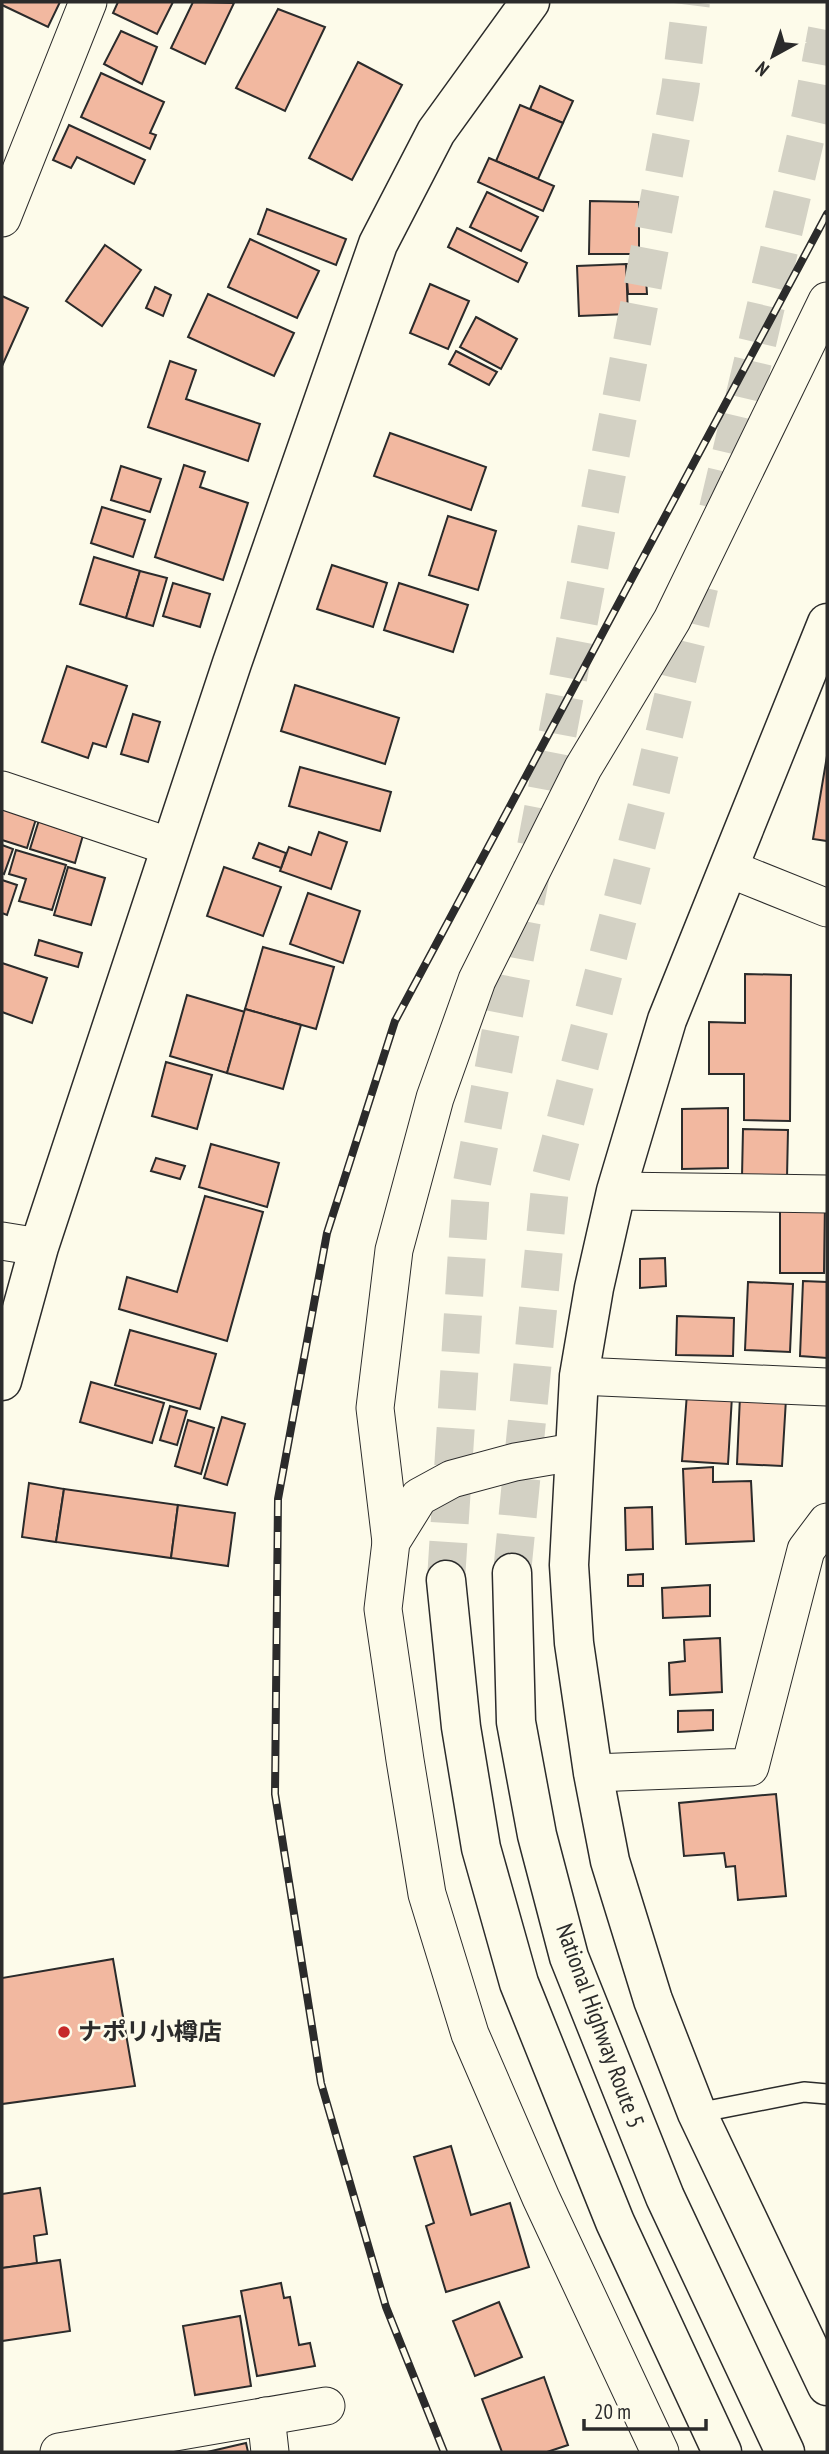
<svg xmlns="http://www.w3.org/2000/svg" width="829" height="2454" viewBox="0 0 829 2454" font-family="'PT Sans Narrow','Noto Sans JP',sans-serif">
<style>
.building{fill:#f2b8a0;stroke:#2b2b2b;stroke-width:2}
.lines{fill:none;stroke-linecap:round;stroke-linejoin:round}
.trunk-tunnel{stroke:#d3d1c4;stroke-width:38;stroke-dasharray:38 19;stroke-linecap:butt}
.service-casing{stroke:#2b2b2b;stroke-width:22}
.minor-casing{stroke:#2b2b2b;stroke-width:39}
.tertiary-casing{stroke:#2b2b2b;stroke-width:41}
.trunk-casing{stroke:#2b2b2b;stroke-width:41}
.service{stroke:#fdfbea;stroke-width:19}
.minor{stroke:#fdfbea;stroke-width:37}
.tertiary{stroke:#fdfbea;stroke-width:38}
.trunk{stroke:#fdfbea;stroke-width:38}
.rail-casing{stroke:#2b2b2b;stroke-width:8}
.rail{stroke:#fdfbea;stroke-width:5;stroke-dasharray:16;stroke-linecap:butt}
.poi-dot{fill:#c62828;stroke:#fdfbea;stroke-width:2.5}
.labels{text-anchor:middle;stroke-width:5;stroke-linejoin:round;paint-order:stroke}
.street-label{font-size:24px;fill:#2b2b2b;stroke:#fdfbea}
.poi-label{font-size:24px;font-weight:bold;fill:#2b2b2b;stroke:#fdfbea;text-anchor:start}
</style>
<rect width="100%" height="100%" fill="#fdfbea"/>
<g class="building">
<polygon points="2,2 60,2 48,27 2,5"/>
<polygon points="118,2 173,2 157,34 113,13"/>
<polygon points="193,2 234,3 205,64 171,48"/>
<polygon points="278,9 325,27 285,111 236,88"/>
<polygon points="121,31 157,47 142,84 104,64"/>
<polygon points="358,62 402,85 352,180 309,158"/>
<polygon points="101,73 164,102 150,133 156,135 150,149 81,117"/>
<polygon points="540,86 573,101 563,123 530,109"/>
<polygon points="520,105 563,123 538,179 496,161"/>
<polygon points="69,125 145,160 134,184 77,157 71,168 53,160"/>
<polygon points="489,158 554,186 543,211 478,182"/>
<polygon points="487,192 538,217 521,251 470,227"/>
<polygon points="590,201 639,202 639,254 589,254"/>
<polygon points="267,209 346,239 336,265 258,234"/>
<polygon points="457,228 527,263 518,282 448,247"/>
<polygon points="250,239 319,271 297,318 228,287"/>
<polygon points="105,245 141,270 102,326 66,301"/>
<polygon points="626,264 645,264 647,294 628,294"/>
<polygon points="626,264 628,314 579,316 577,266"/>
<polygon points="430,284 469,301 448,349 410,333"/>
<polygon points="155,287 171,295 163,316 146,308"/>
<polygon points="208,294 294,333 274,376 188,337"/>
<polygon points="2,296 28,308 2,366"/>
<polygon points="476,317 517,339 501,369 460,347"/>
<polygon points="456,351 497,372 489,385 449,364"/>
<polygon points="170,361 196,370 186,399 260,424 248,461 148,427"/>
<polygon points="390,433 486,467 471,510 374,476"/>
<polygon points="184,465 205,472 200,487 248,503 223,580 155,557"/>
<polygon points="121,466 161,479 150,512 111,500"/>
<polygon points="102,507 145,520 133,557 91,543"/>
<polygon points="448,516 496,531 478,590 429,575"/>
<polygon points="94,557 140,571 126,618 80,604"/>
<polygon points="332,565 387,583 373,627 317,609"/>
<polygon points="140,571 167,578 153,626 126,618"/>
<polygon points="173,583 210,594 200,627 163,616"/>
<polygon points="399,583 468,605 453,652 384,630"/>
<polygon points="67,666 127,686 106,747 93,743 88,758 42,742"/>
<polygon points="295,685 399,718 385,764 281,731"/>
<polygon points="133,714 160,722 148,762 121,754"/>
<polygon points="827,756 827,841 813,839"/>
<polygon points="300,767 391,792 380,831 289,806"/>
<polygon points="48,791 92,804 75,863 30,849"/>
<polygon points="44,793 27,848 2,840 2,794"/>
<polygon points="319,832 347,842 331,889 280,871 289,847 311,855"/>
<polygon points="259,843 286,853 281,868 253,858"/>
<polygon points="2,845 13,849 4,874 2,873"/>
<polygon points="16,850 66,865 52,910 19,901 26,879 9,874"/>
<polygon points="68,867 105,878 91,925 54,915"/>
<polygon points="224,867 281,887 263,936 207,916"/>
<polygon points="2,880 17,885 7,915 2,913"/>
<polygon points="308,893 360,911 343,963 290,944"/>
<polygon points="39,940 82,953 78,967 35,955"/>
<polygon points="263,947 334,967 316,1029 245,1009"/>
<polygon points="2,963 47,978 32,1023 2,1012"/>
<polygon points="745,974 791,975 790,1121 744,1120 744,1074 709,1074 709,1022 745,1023"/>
<polygon points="187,995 245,1012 227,1073 170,1056"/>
<polygon points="245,1009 301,1025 283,1089 227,1073"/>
<polygon points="166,1062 212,1075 197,1129 152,1116"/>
<polygon points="728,1108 728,1168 682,1169 682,1109"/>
<polygon points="743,1129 788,1130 787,1178 742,1177"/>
<polygon points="211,1144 279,1163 267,1207 199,1187"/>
<polygon points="156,1158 185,1166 180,1179 151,1171"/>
<polygon points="205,1196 263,1212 227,1341 119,1309 127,1277 177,1292"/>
<polygon points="780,1202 825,1202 824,1273 780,1273"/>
<polygon points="665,1258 666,1286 640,1288 640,1259"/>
<polygon points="803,1281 827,1282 827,1358 800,1356"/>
<polygon points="748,1282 793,1284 790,1352 745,1350"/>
<polygon points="677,1316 734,1318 733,1356 676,1355"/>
<polygon points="130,1330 216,1354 200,1409 115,1385"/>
<polygon points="91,1382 164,1403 152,1443 80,1422"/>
<polygon points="687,1393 732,1396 728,1464 682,1461"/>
<polygon points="740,1396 786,1399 782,1466 737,1464"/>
<polygon points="170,1406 187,1411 177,1445 160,1440"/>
<polygon points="222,1417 245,1424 227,1485 204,1478"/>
<polygon points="188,1420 214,1428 201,1474 175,1466"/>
<polygon points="713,1467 713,1482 751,1481 754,1541 686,1544 683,1469"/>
<polygon points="29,1483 64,1489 56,1542 22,1537"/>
<polygon points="64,1489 178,1505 171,1558 56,1542"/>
<polygon points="178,1505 235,1513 228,1566 171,1558"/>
<polygon points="652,1507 653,1549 626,1550 625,1508"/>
<polygon points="643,1574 643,1586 628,1586 628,1575"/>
<polygon points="710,1585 710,1616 663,1618 662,1588"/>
<polygon points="720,1638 722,1692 670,1695 669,1663 685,1661 684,1640"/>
<polygon points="713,1710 713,1730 678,1732 678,1711"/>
<polygon points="776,1794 786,1896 738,1900 735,1866 726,1867 724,1853 684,1856 679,1803"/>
<polygon points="113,1959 135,2086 2,2104 2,1978"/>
<polygon points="451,2146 471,2215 510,2203 529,2267 446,2292 426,2226 434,2223 414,2157"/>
<polygon points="40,2188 47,2234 34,2236 37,2263 2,2268 2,2194"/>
<polygon points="60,2260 70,2331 2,2341 2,2268"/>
<polygon points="281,2283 284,2298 290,2297 299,2345 310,2343 315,2366 257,2376 241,2291"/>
<polygon points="499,2302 522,2357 475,2376 453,2321"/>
<polygon points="240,2316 251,2386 195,2395 183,2326"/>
<polygon points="544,2377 568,2445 547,2452 502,2452 482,2399"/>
<polygon points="246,2443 248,2452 207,2452"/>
</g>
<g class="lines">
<g class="trunk-tunnel">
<polyline points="718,509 811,115 827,30"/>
<polyline points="512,1573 551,1177 651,790 703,571"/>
<polyline points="446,1580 471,1188 680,90 691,2"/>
</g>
<defs>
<polyline id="service" points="697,2113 804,2092 827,2094"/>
<g id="minor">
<polyline points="2,218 88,2"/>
<polyline points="2,790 171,847"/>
<polyline points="730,869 827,908"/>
<polyline points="616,1191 827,1194"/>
<polyline points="2,1241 39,1247"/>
<polyline points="579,1376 827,1387"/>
<polyline points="574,1452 515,1462 452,1479 419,1497 391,1542 383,1609 405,1760 427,1894 470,2034 541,2198 660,2452"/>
<polyline points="391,1542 375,1408 394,1250 435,1098 477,980 583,768 672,620 827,301"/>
<polyline points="593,1773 750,1767 806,1550 827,1522"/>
<polyline points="266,2416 270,2452"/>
<polyline points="59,2452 326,2406"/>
</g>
<g id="tertiary">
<polyline points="827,623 667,1020 616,1191 594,1288 579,1376 569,1565 574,1643 593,1773 610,1861 653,2000 697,2113 827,2386"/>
<polyline points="2,1381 39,1247 171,847 232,663 378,244 436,132 530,2"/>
</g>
<g id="trunk">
<polyline points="512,1573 516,1722 537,1835 569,1957 665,2197 785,2452"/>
<polyline points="446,1580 461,1727 481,1848 519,1983 615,2222 722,2452"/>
</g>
</defs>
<use href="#service" class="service-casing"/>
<use href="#minor" class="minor-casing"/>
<use href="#tertiary" class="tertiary-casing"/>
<use href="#trunk" class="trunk-casing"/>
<use href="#service" class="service"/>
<use href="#minor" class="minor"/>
<use href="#tertiary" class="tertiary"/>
<use href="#trunk" class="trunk"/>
<defs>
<polyline id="rail" points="444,2452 386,2307 321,2083 275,1794 278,1499 327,1233 395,1021 827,214"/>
</defs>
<use href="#rail" class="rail-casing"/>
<use href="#rail" class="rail"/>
</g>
<circle class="poi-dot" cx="64" cy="2032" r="7"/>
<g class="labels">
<g class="street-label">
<text transform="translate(600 2026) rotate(70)" y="8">National Highway Route 5</text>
</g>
<g class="poi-label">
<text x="78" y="2040">ナポリ小樽店</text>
</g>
</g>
<rect width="829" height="2454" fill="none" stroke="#2b2b2b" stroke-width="7"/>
<g transform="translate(773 56) rotate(220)" stroke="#fdfbea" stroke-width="5" paint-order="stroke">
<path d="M0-5L12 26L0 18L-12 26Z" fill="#2b2b2b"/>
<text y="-10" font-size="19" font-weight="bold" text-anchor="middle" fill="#2b2b2b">N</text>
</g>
<path d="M584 2419v10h122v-10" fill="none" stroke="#2b2b2b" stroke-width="3.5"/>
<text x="594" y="2419" font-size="21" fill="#2b2b2b" stroke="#fdfbea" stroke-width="5" paint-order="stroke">20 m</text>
</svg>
